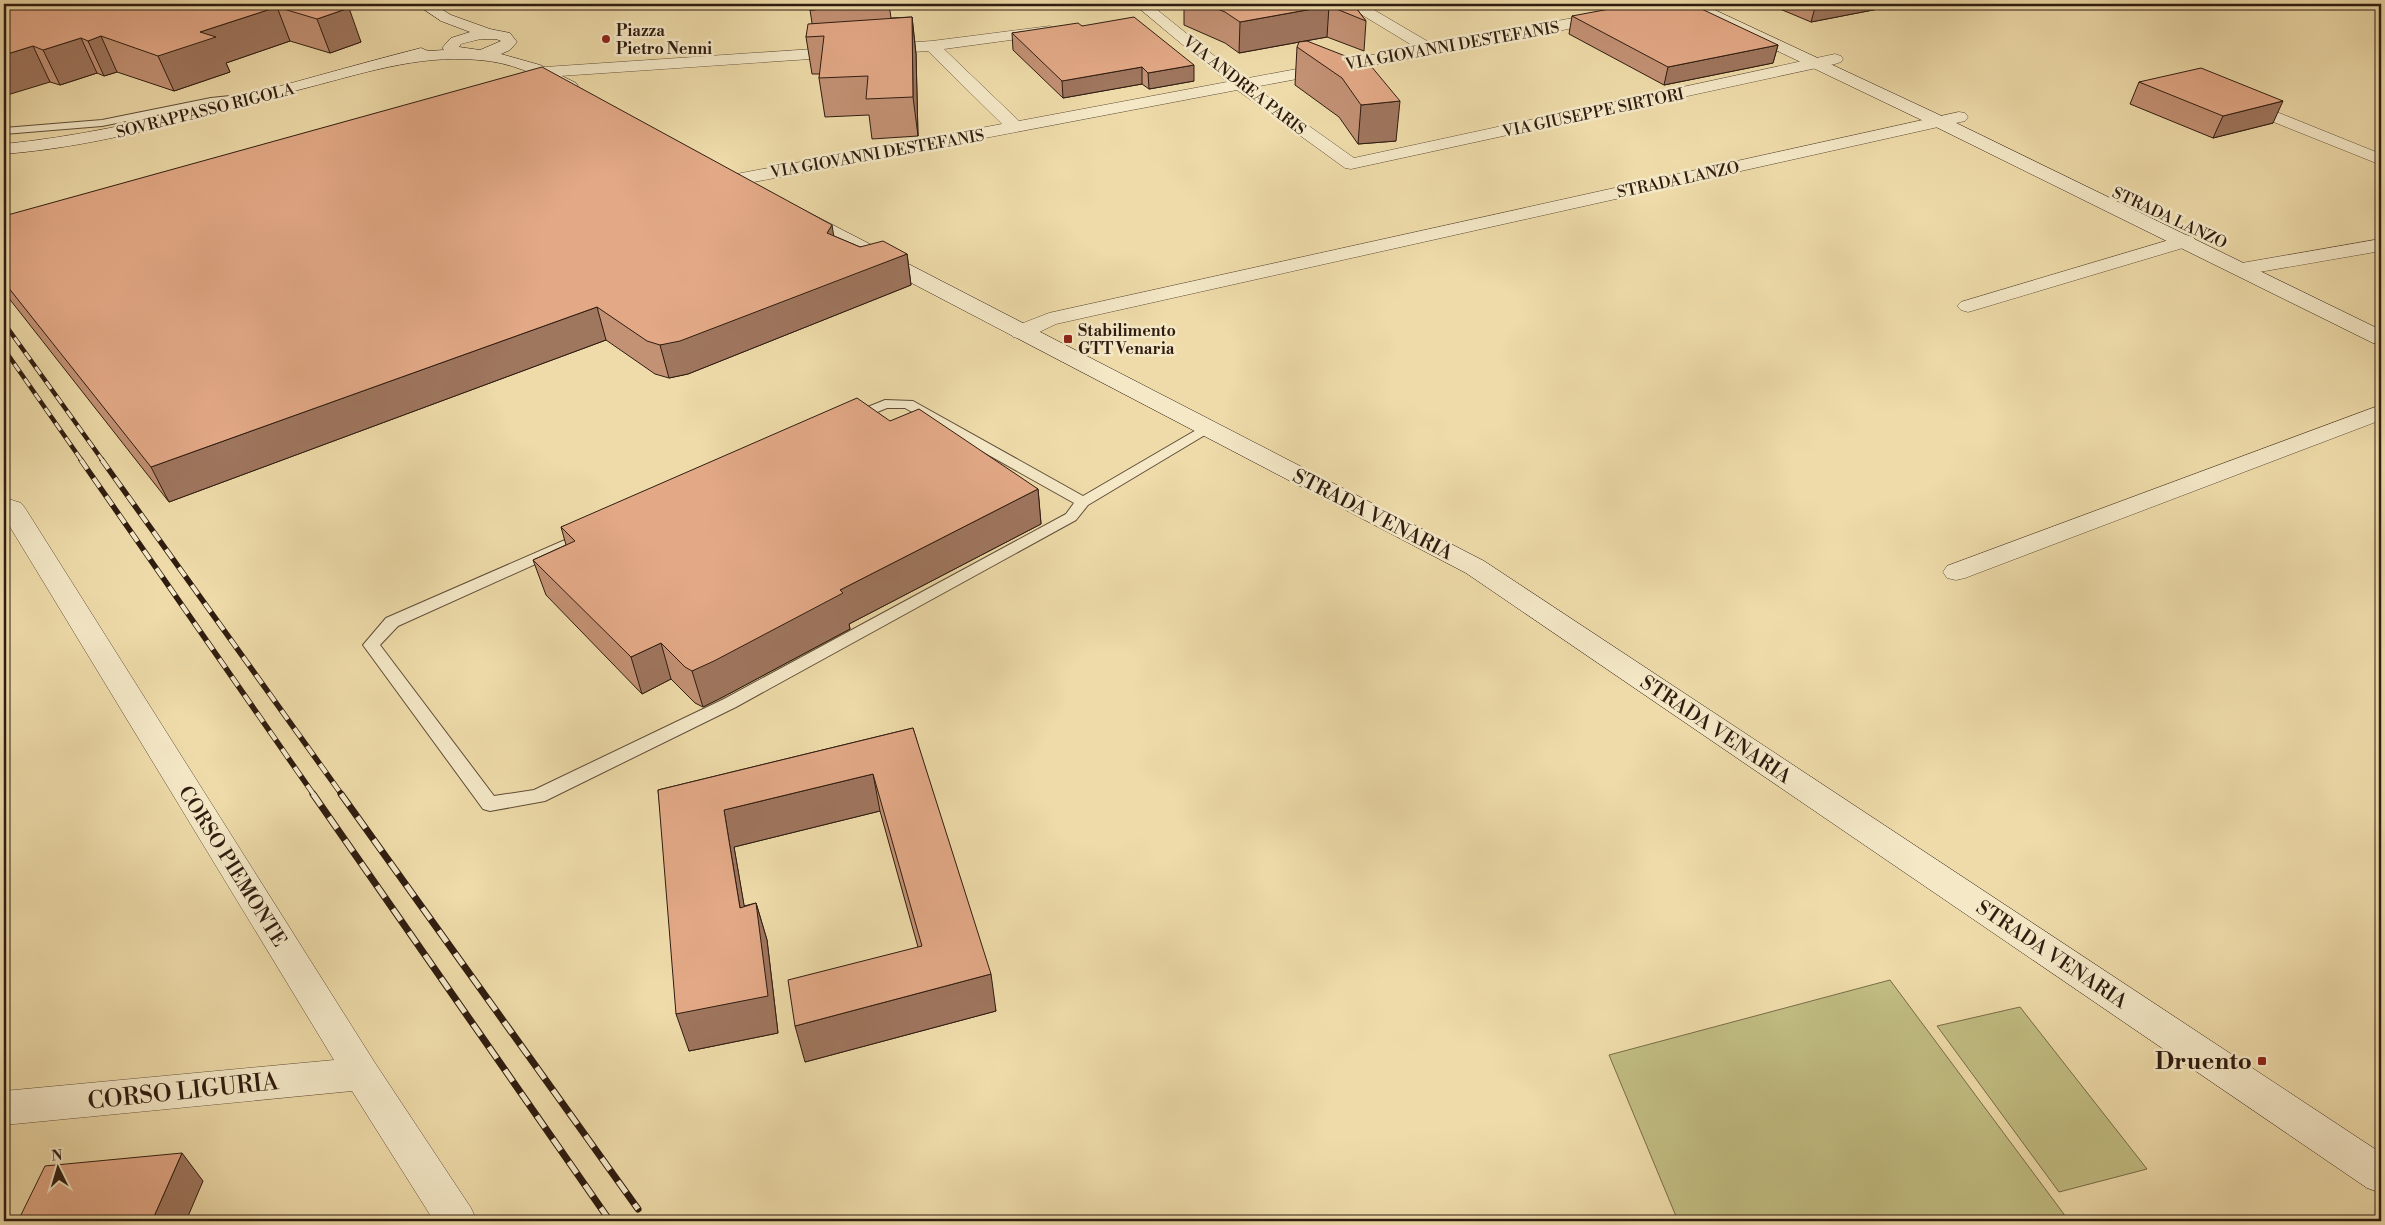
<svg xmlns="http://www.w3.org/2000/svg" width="2385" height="1225" viewBox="0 0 2385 1225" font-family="'Libre Bodoni',serif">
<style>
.green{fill:#c1bd82;stroke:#786c49}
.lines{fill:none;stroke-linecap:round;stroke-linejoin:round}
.lane-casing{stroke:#5f4c36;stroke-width:2}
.street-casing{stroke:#5f4c36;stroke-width:1}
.secondary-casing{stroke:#2f1c10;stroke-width:1}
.lane{fill:#f4e8c7;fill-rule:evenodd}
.street{fill:#f4e8c7;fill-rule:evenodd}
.secondary{fill:#f4e8c7;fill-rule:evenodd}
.rail-far2-casing{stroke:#2f1c10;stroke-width:4.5}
.rail-far1-casing{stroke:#2f1c10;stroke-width:5.5}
.rail-casing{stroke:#2f1c10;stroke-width:7}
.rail-far2{stroke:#f4e8c7;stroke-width:3;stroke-dasharray:9;stroke-linecap:butt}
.rail-far1{stroke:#f4e8c7;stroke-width:4;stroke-dasharray:11;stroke-linecap:butt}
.rail{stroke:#f4e8c7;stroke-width:5;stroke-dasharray:14;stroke-linecap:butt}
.wall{fill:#c39174;stroke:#2f1c10}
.shaded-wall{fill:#9f765e;stroke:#2f1c10}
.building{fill:#e3a987;stroke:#2f1c10}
.poi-dot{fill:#8f2418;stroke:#f4e8c7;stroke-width:2}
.labels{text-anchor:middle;stroke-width:5;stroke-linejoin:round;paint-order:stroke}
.far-poi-label{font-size:16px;font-weight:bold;fill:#2f1c10;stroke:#f4e8c7;text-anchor:start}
.far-street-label{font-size:16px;fill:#2f1c10;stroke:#f4e8c7}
.street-label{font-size:20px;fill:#2f1c10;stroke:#f4e8c7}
.near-poi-label{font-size:24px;font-weight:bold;fill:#2f1c10;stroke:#f4e8c7;text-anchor:end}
.near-street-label{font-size:24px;fill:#2f1c10;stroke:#f4e8c7}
</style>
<rect width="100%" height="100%" fill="#eedba9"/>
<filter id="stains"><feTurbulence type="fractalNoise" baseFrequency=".004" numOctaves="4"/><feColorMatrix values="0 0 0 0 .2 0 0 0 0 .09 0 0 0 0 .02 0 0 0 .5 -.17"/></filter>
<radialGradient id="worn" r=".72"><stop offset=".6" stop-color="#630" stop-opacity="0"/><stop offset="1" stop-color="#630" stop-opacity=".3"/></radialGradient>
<g class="green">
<polygon points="1890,980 2069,1221 1678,1221 1609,1055"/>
<polygon points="2020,1007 2147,1169 2059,1192 1937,1026"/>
</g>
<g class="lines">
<defs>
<g id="lane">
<polygon points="258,93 263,96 261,98 211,104 102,126 4,134 4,128 102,120 211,98"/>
<polygon points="885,400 913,401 1083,496 1203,426 1208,425 1215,429 1088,505 1076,520 736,707 545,801 490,811 483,809 363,645 386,618 581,533 591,533 594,536 591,539 398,626 380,645 494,796 534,790 724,699 1066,514 1074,503 905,408 887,408 853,422 846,418 848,415"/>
</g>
<g id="street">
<polygon points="1134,4 1150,4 1243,79 1415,47 1349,7 1347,4 1364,4 1432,44 1606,12 1614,17 1606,22 1254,87 1354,158 1835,54 1841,56 1843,59 1841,62 1835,64 1351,169 1345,168 1237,90 738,185 731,183 729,179 731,175 1002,124 928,51 545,77 539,75 537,72 539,69 545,67 932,41 1050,26 1058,31 1055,34 944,49 1019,121 1227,82"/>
<polygon points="2242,98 2381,154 2381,165 2236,107 2234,103 2236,99"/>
<polygon points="1959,112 1965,113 1968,117 1965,121 1056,324 1029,337 1021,338 1013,337 1010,332 1013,327 1049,313"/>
<polygon points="2186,235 2193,237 2196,241 2193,245 1975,310 1968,312 1961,310 1957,306 1961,302"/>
<polygon points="2381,239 2381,251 2242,275 2235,273 2232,269 2235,265 2242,263"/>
<polygon points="2381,405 2381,420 1965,578 1956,580 1947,578 1943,572 1947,566"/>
<polygon points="12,500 21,503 25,508 375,1063 471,1208 477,1221 434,1221 352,1091 4,1125 4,1091 334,1060 4,517 4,501"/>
</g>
<g id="secondary">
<path d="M 416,4 L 433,4 L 451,15 L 490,29 L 510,33 L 517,42 L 510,50 L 501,54 L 540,65 L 576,83 L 578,86 L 576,89 L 564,89 C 538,75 510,62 479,60 C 417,54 358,75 298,90 C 201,116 105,146 4,154 L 4,144 C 146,130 283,83 421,48 L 428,51 L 444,50 L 442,48 L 451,38 L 470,32 L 441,21 ZM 481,39 L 496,39 L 501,41 L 480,50 L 459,47 L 461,44 Z"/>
<polygon points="1684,4 1702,4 1946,118 2381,330 2381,344 2373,343 1934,126 1686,7"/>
<polygon points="800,208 1484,561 2381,1153 2381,1193 2367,1188 1466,573 881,267 793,218 790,214 793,210"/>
</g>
</defs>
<use href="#lane" class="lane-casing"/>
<use href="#street" class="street-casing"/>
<use href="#secondary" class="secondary-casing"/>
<use href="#lane" class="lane"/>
<use href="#street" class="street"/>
<use href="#secondary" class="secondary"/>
<defs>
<g id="rail-far2">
<polyline points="4,323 103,461"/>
<polyline points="4,349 82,461"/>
</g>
<g id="rail-far1">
<polyline points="81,460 314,795"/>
<polyline points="102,460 342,795"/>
</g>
<g id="rail">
<polyline points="313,794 610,1221"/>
<polyline points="341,794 638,1209"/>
</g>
</defs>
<use href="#rail-far2" class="rail-far2-casing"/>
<use href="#rail-far1" class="rail-far1-casing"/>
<use href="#rail" class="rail-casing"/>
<use href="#rail-far2" class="rail-far2"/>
<use href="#rail-far1" class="rail-far1"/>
<use href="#rail" class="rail"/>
</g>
<g class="wall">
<polygon points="4,4 343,4 361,42 330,53 290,41 226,63 230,72 174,91 117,72 104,76 97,73 60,85 50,82"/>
<polygon points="889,4 891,18 912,17 916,54 918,136 872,139 869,115 825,117 819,78 820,74 812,74 806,37 812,23 810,10"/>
<polygon points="1184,4 1353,4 1366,21 1364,51 1327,37 1239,53 1225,43 1184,25"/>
<polygon points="1768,4 1904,4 1811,22"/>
<polygon points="1572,16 1778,45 1773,63 1664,85 1569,34"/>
<polygon points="1082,26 1194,81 1149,89 1142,84 1063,98 1013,50 1012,33"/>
<polygon points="1297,47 1358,61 1396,141 1358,144 1339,117 1295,85"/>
<polygon points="2139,82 2273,123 2213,138 2130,104"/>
<polygon points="4,216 834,236 860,247 907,254 911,285 688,374 669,378 655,374 606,340 169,502 4,292"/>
<polygon points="890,421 1038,489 1041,524 849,624 850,629 723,697 703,707 695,703 671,679 642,694 546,595 533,560 566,545 561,527"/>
<polygon points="913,728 996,1011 805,1062 918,947 880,811 734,847 744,906 756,903 767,940 778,1033 689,1051 658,790"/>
</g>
<g class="shaded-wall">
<polygon points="1816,4 1904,4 1811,22"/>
<polygon points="1329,6 1327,37 1239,53 1240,22"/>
<polygon points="277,7 290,41 226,63 230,72 174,91 158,56 200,32"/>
<polygon points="349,8 361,42 330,53 317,19"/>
<polygon points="912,17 916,54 918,136 913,97"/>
<polygon points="101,36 117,72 104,76 88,41"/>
<polygon points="81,38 97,73 60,85 43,50"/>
<polygon points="1778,45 1773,63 1664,85 1668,67"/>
<polygon points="33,46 50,82 4,96 4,55"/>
<polygon points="1194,65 1194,81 1149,89 1148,73"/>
<polygon points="1142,67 1142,84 1063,98 1062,81"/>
<polygon points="1400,101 1396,141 1358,144 1361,105"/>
<polygon points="2283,101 2273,123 2213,138 2223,116"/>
<polygon points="832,225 837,256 827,233"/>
<polygon points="907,254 911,285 688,374 669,378 660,345"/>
<polygon points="597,307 606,340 169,502 151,467"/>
<polygon points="1038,489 1041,524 849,624 850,629 723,697 703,707 692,671 840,590"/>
<polygon points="661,643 671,679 642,694 631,657"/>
<polygon points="873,774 880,811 734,847 751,945 740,908 724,810"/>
<polygon points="756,903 767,940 778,1033 689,1051 676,1014"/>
<polygon points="991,974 996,1011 805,1062 795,1026"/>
<polygon points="182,1153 203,1181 186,1221 152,1221"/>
</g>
<g class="building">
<polygon points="4,4 343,4 349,8 317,19 277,7 200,32 216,37 158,56 101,36 88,41 81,38 43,50 33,46 4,55"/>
<polygon points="811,4 889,4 890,5 810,10"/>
<polygon points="1205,4 1353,4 1366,21 1329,6 1240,22 1225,12"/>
<polygon points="1636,4 1691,4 1778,45 1668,67 1572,16"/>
<polygon points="912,17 913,97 866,99 868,76 819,78 824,36 806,37 808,24"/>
<polygon points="1134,17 1194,65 1148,73 1142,67 1062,81 1012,33 1078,23 1082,26"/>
<polygon points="1307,41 1358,61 1366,60 1400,101 1361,105 1342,78 1297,47 1299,42"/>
<polygon points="542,67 832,225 827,233 860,247 883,241 907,254 680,341 660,345 647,341 597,307 151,467 4,282 4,216"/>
<polygon points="2201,68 2283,101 2223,116 2139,82"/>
<polygon points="857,398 890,421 919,409 1038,489 840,590 843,593 714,661 692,671 685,667 661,643 631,657 533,560 575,541 561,527"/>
<polygon points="913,728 991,974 795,1026 788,980 922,946 873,774 724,810 740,908 756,903 768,996 676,1014 658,790"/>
<polygon points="182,1153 152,1221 18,1221 45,1166"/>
</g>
<g class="poi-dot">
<circle cx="606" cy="39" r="5"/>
<rect x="1063" y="334" width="10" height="10" rx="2.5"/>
<rect x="2257" y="1056" width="10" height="10" rx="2.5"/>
</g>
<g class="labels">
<g class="far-poi-label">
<text x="616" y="36">Piazza<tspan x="616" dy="18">Pietro Nenni</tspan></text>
<text x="1078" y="336">Stabilimento<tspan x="1078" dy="18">GTT Venaria</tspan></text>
</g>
<g class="far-street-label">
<text transform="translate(1452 45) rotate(-10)" y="6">VIA GIOVANNI DESTEFANIS</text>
<text transform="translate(1245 85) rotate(38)" y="6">VIA ANDREA PARIS</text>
<text transform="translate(205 110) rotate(-14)" y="6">SOVRAPPASSO RIGOLA</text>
<text transform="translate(1593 112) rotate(-12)" y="6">VIA GIUSEPPE SIRTORI</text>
<text transform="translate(877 153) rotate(-10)" y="6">VIA GIOVANNI DESTEFANIS</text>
<text transform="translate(1678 179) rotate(-12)" y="6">STRADA LANZO</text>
<text transform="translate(2170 217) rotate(25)" y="6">STRADA LANZO</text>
</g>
<g class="street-label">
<text transform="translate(1373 514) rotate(27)" y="7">STRADA VENARIA</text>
<text transform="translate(1716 729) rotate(34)" y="7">STRADA VENARIA</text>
<text transform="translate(233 866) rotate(58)" y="7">CORSO PIEMONTE</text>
<text transform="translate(2052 954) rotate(34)" y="7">STRADA VENARIA</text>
</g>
<g class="near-poi-label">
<text x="2252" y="1069">Druento</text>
</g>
<g class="near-street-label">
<text transform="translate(183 1091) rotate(-6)" y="8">CORSO LIGURIA</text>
</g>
</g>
<rect width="2385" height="1225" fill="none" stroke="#eedba9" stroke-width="20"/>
<rect x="5" y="5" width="2375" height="1215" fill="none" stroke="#2f1c10" stroke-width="2.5"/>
<rect x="10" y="10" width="2365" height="1205" fill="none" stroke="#2f1c10"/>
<g transform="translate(58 1168) rotate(355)" stroke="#f4e8c7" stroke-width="4" paint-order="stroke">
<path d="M0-4L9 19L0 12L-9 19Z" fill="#2f1c10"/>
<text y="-8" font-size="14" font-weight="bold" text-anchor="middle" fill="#2f1c10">N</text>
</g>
<rect width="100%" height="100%" filter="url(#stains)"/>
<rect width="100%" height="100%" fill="url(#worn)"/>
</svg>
